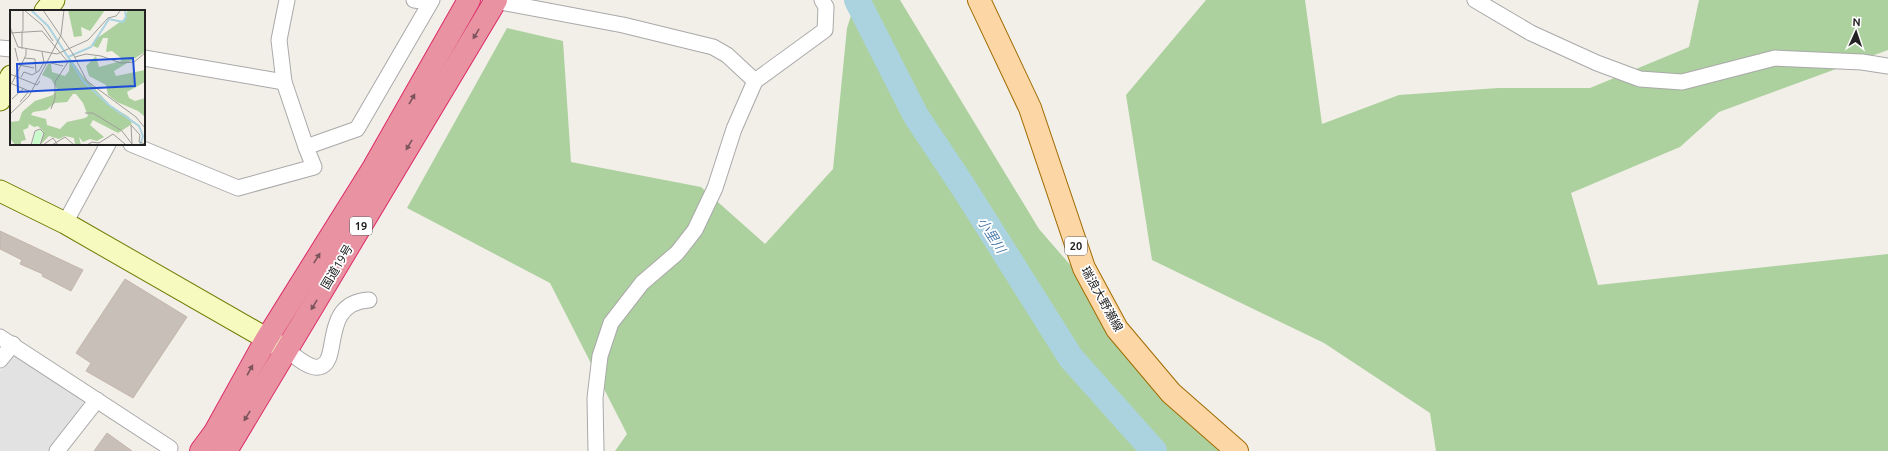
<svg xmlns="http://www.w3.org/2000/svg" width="1888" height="451" viewBox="0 0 1888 451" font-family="Ubuntu,'Noto Sans JP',sans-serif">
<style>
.forest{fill:#add19e}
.parking{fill:#e2e2e2}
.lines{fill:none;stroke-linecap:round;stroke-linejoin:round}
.river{stroke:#aad3df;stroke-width:26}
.building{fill:#c7bfb8;stroke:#c4b6ab}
.street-casing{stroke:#a9a9a9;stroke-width:17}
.secondary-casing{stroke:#707d05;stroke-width:23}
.primary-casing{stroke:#a06b00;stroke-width:24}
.highway-casing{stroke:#dc2a67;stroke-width:24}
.street{stroke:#fff;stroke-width:15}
.secondary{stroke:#f7fabf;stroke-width:21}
.primary{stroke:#fcd6a4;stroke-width:22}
.highway{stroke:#e892a2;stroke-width:22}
.oneway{fill:#7b545c}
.labels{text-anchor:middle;stroke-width:3.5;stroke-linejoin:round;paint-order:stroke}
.shield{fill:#fff;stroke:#646464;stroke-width:1}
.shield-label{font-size:11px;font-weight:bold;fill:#222}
.street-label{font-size:12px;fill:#222;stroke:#fff}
.water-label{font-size:13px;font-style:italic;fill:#4a7aab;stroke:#fff}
.inset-river{fill:none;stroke:#aad3df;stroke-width:2}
.inset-road{fill:none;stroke:#9f9d99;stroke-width:1}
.view{fill:#1d4ed8;fill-opacity:0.15;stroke:#1d4ed8;stroke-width:2}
.inset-edge{fill:none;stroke:#222;stroke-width:2}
</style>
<rect width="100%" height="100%" fill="#f2efe9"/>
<g class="forest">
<polygon points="856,0 900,0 1039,229 1232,451 615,451 627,434 550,283 407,208 507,28 563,41 571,162 701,187 765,244 833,169 847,28"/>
<polygon points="1206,0 1305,0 1322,124 1399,95 1498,88 1590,88 1689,47 1699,0 1888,0 1888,50 1719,112 1680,147 1571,193 1598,285 1888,254 1888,451 1436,451 1430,413 1324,343 1152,260 1126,95"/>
</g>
<polygon class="parking" points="12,356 22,356 84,398 84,405 49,451 0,451 0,371"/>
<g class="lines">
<polyline class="river" points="857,0 916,116 964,188 1071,358 1154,451"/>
</g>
<g class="building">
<polygon points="0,231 83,270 71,291 42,276 43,274 20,264 22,260 0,249"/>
<polygon points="125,279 187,317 133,398 86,371 91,363 76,353"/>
<polygon points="107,433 132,451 94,451"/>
</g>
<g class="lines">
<defs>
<g id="street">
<polyline points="287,0 279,40 284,82 306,147"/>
<polyline points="414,0 430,2"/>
<polyline points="1475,0 1531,33 1597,63 1640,79 1682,82 1775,58 1862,62 1888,66"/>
<polyline points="495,1 623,25 713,47 727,55 755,81"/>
<polyline points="0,48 11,49"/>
<polyline points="144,58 284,82"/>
<polyline points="131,144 238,188 314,167 306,147 357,129 432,0"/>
<polyline points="65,223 108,144"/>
<polyline points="0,337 170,448 168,451"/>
<path d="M 287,350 C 295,356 309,369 319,367 C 342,363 319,303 369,300"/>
<polyline points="0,360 13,344"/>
<polyline points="57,451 97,400"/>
<polyline points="596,451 595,398 600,356 611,323 642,283 677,253 695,230 715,188 734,129 755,81 825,30 826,7 822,0"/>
</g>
<g id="secondary">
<polyline points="45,11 54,0"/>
<polyline points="0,100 11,76"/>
<polyline points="0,191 65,223 283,348"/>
</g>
<polyline id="primary" points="979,0 1030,108 1084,268 1117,329 1171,393 1237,451"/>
<g id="highway">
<polyline points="201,451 215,432 266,340 374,167 469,0"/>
<polyline points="226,451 496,0"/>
</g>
</defs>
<use href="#street" class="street-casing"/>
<use href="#secondary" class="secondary-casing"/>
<use href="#primary" class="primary-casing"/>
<use href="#highway" class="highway-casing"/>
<use href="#street" class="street"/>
<use href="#secondary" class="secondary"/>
<use href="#primary" class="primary"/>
<use href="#highway" class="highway"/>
</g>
<defs><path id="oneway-solid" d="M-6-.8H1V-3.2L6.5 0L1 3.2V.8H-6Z"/></defs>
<g class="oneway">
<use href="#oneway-solid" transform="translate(476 34) rotate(121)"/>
<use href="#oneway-solid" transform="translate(412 99) rotate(-60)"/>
<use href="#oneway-solid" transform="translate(409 145) rotate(121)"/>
<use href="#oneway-solid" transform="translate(317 258) rotate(-58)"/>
<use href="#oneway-solid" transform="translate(314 305) rotate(121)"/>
<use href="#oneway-solid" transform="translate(250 370) rotate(-61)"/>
<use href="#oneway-solid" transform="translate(247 416) rotate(122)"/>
</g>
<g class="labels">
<g class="shield">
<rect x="350" y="217" width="22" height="18" rx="3"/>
<rect x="1065" y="237" width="22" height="18" rx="3"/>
</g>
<g class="shield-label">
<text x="361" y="230">19</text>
<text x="1076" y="250">20</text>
</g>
<g class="street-label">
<text transform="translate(337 267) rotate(-59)" y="4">国道19号</text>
<text transform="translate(1102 299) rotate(61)" y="4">瑞浪大野瀬線</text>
</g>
<g class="water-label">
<text transform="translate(992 235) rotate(57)" y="5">小里川</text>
</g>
</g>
<g transform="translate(10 10)">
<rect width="135" height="135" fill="#f2efe9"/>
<path d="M 58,0 L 95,0 L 80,21 L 71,17 L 72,26 L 64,27 ZM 118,0 L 135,0 L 135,42 L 104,61 L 106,66 L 135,60 L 135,72 L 117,82 L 119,88 L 125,91 L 135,88 L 135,107 L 128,101 L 107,92 L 98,85 L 96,75 L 79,66 L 76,56 L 86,46 L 89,57 L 111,51 L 111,48 L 102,41 L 96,42 L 98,28 L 93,28 L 88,38 L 83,36 L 86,29 L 114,9 ZM 60,48 L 72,65 L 101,96 L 119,107 L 122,114 L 108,123 L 83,110 L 80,115 L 94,127 L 87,131 L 80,129 L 73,132 L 69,127 L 71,135 L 65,135 L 64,128 L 55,126 L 49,129 L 39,126 L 30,135 L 34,122 L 28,116 L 24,117 L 19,114 L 18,118 L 13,120 L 16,130 L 11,131 L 11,135 L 5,135 L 0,128 L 0,112 L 9,111 L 12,102 L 25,91 L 43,85 L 47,79 L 41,69 L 32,65 L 38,54 L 41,54 L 42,62 L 55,66 L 59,61 ZM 63,84 L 66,84 L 73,93 L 78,106 L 75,108 L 57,112 L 50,119 L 37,115 L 36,109 L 21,105 L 23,102 L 36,100 L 45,93 L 57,92 Z" fill="#add19e" fill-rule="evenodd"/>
<path d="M 29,120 L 33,122 L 29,135 L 22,135 L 25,123 Z" fill="#c8facc"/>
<path class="inset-river" d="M 21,0 L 38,16 L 74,72 L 99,95 L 129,116 L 133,126 L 130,135M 58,47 L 81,37 L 99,9 L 113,12 L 116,7 L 115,0"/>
<path class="inset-road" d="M 14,0 L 32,15 L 43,31M 33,0 L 63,44 L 77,71 L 126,107 L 135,118M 0,17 L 8,37 L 47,44 L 78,30 L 98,8 L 106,6 L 111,0M 13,21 L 13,0M 0,23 L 32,21 L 58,52 L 45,72 L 45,88 L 41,99M 5,38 L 8,51M 12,39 L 12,21M 65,47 L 76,44 L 91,46 L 111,53 L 124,52 L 135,43M 14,48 L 25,49 L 26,62M 37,52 L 53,56M 9,55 L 24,58M 0,64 L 27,75 L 30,71M 11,67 L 14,62 L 22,65 L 29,61 L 34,52 L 32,42M 0,73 L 19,81 L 10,92M 2,73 L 16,45 L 16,39M 2,89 L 14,78M 75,103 L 83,103 L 112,121 L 122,134 L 121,115 L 130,125 L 129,132 L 135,134M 0,104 L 19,86 L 37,52 L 51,25 L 54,0M 21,135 L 25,121 L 30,119 L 34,123 L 30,135M 33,135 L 43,128 L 48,135M 42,135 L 55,127 L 64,135M 77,135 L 82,132 L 89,133 L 103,124 L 115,134"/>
<path class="view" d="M 123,48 L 125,76 L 8,82 L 7,54 Z"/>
<rect width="135" height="135" class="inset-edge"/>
</g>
<g transform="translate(1856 32) rotate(3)" stroke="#ffffff" stroke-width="3" paint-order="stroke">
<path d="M0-3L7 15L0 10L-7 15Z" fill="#222222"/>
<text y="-6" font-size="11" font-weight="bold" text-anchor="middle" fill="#222222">N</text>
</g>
</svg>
